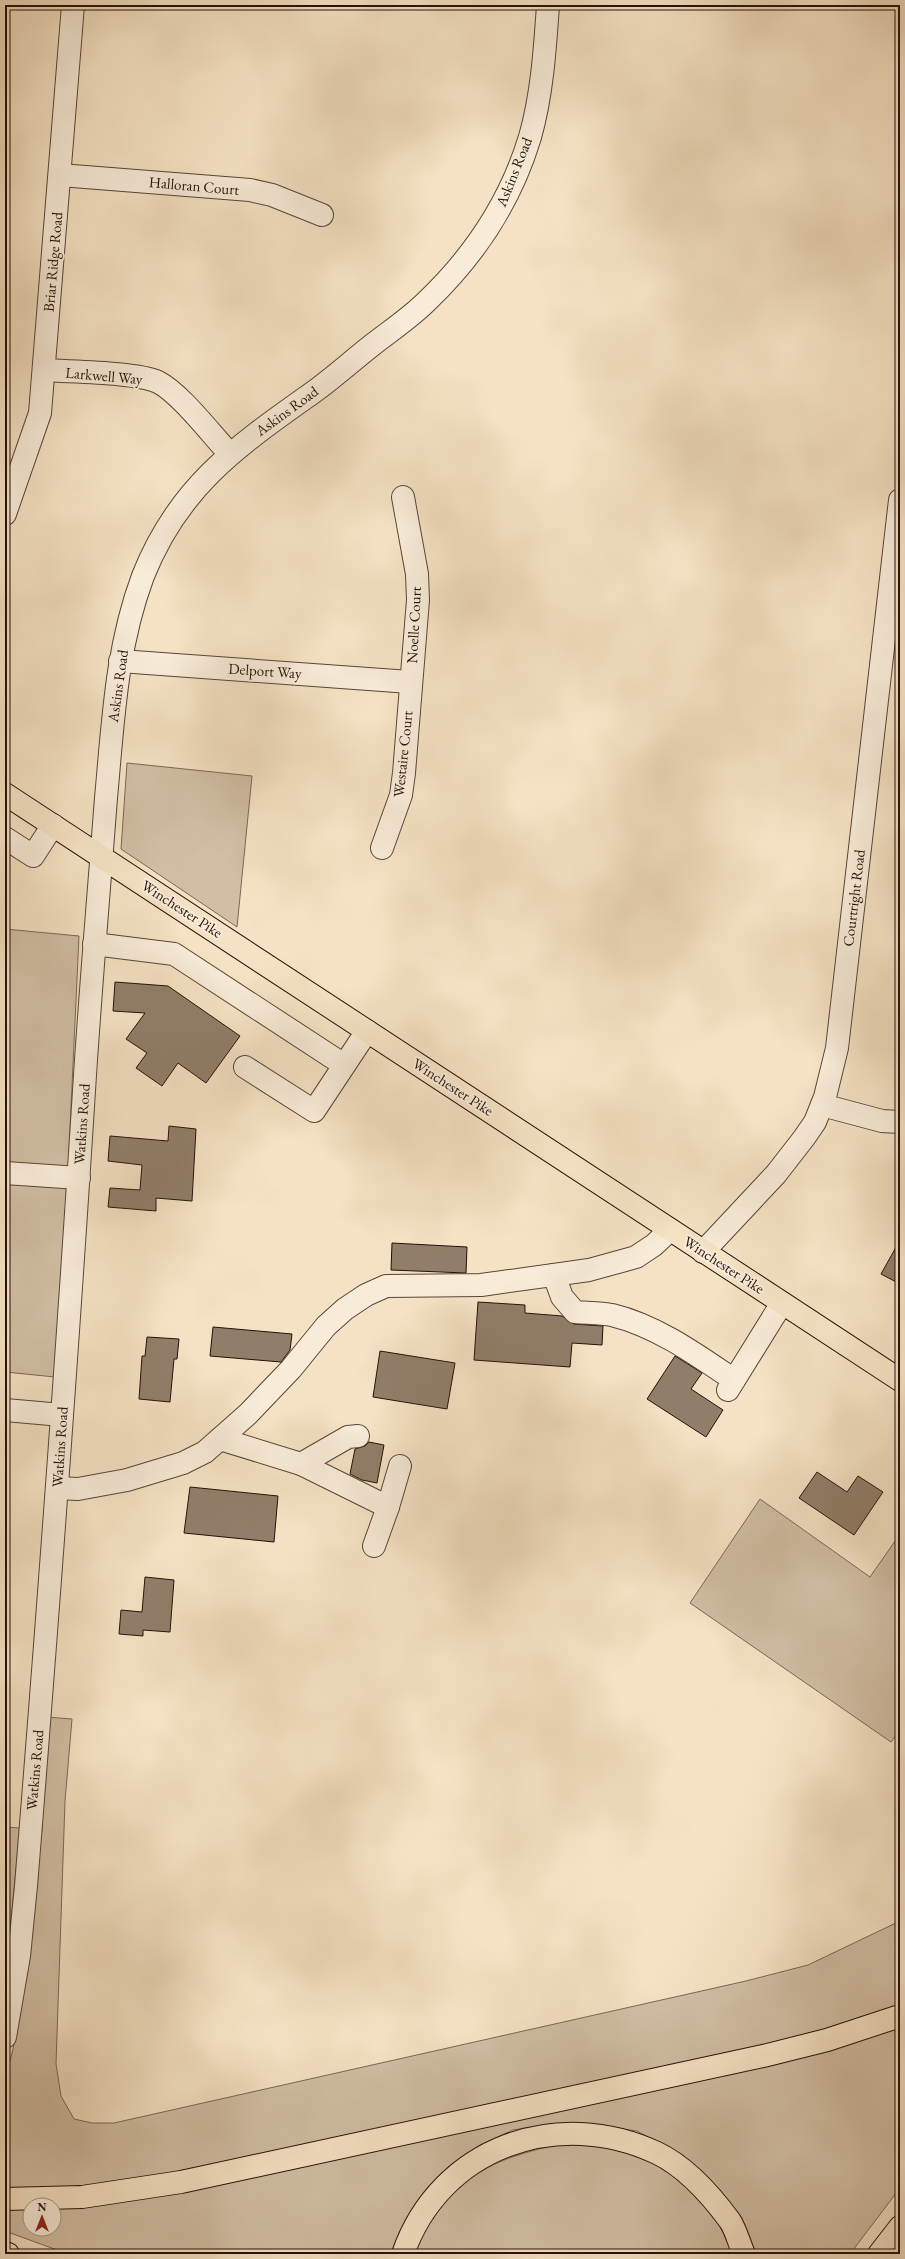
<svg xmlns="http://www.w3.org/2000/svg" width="905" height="2259" viewBox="0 0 905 2259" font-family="'EB Garamond',serif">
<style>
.green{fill:#d1bea4;stroke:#7a6856}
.building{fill:#917e6a;stroke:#241108}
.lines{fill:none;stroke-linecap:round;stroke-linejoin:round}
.minor-casing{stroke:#584537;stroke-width:24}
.major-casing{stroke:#241108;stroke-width:24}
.highway-casing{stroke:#241108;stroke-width:24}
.minor{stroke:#f8ecd9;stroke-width:22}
.major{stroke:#f5e2c4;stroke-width:22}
.highway{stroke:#f5e2c4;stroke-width:22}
.labels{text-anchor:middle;stroke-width:4;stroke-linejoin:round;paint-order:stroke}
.street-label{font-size:15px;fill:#241108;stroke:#f8ecd9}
</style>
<rect width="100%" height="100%" fill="#f5e2c4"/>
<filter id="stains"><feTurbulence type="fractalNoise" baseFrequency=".005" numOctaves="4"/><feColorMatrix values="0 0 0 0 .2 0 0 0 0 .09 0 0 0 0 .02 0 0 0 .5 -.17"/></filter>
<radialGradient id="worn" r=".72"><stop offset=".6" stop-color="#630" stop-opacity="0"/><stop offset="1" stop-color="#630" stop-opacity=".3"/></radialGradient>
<g class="green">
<polygon points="127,763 252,776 237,927 121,849"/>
<polygon points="5,929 79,936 68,1172 5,1168"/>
<polygon points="5,1180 67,1184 55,1377 5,1372"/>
<polygon points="760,1499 870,1577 900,1534 900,1730 891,1742 690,1603"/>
<polygon points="47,1717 72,1719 65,1801 56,2064 61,2096 74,2119 92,2123 114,2123 746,1981 808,1965 900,1921 900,2006 816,2035 242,2159 105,2185 44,2190 5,2189 5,2081 13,2049 26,1970 42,1829"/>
<polygon points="5,1827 20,1828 5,1981"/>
<polygon points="900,2024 900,2188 850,2254 754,2254 666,2147 637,2131 590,2124 549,2124 513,2130 480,2145 448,2167 429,2188 395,2254 68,2254 5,2231 5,2206 30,2207 30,2229 54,2229 54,2206"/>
<path d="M 560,2144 C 572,2144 585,2143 597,2144 C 658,2153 713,2195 732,2254 L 412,2254 C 451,2180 480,2162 560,2144 Z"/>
</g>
<g class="building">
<polygon points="115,982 168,986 240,1036 206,1083 178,1063 162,1086 136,1068 147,1053 126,1039 145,1013 113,1011"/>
<polygon points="169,1126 196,1129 192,1201 156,1198 156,1211 108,1207 110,1188 140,1190 142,1165 108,1161 110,1136 168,1141"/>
<polygon points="900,1240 900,1284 881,1274"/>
<polygon points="392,1243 467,1247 466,1273 391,1270"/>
<polygon points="478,1302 525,1305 525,1313 562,1316 574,1324 603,1326 602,1345 572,1343 570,1367 474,1360"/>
<polygon points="213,1327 292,1334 290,1350 281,1362 210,1356"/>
<polygon points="147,1337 179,1339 177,1359 174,1359 170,1402 139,1399 142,1356 145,1356"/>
<polygon points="380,1351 455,1363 447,1409 373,1397"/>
<polygon points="675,1356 702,1373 691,1389 723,1410 706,1437 647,1399"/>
<polygon points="369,1442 384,1445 377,1483 362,1480 350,1474 355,1449 365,1446"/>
<polygon points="817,1472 847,1492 858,1476 883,1492 854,1535 799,1498"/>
<polygon points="190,1487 278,1496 274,1542 184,1533"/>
<polygon points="145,1577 174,1580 170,1632 143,1630 143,1636 119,1634 121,1610 142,1612"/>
</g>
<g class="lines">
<defs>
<g id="minor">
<polyline points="60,175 250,190 272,195 322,215"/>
<path d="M 45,370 C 71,372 136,372 158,382 C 180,393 211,434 229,453"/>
<polyline points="5,514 40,413 73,5"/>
<polyline points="120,661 410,682"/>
<polyline points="5,838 33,856 53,825"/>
<polyline points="382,848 401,795 404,773 418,600 417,574 403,497"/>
<polyline points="94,944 174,954 344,1065"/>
<polyline points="245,1067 314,1111 367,1031"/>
<polyline points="822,1105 882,1121 900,1122"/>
<polyline points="5,1173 79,1178"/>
<polyline points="703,1252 776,1174 804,1138 815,1122 825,1097 837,1048 900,500"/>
<path d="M 554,1275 L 562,1297 L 575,1312 C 587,1313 601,1313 612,1315 C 657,1326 697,1355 734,1380"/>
<polyline points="728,1390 782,1303"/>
<polyline points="5,1410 62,1415"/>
<polyline points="220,1439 301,1464 348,1437 358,1436"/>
<polyline points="301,1464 388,1507 400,1466"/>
<polyline points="57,1488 78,1489 127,1480 183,1463 205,1452 248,1414 291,1369 326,1326 345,1309 366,1295 386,1286 481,1285 589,1270 636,1257 654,1245 670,1230"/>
<polyline points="374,1546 388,1507"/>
<path d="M 5,2037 L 19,1956 L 26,1886 C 48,1615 68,1345 85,1075 C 91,983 99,890 106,798 C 113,723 116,648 143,576 C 179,485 239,445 315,391 C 334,377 352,361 371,346 C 390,331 410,318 427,301 C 474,256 511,200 530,137 C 542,95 545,49 548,5"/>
</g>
<polyline id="major" points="5,794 900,1380"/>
<g id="highway">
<polyline points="5,2199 82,2197 181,2182 763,2056 827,2040 900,2016"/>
<polyline points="5,2253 8,2254"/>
<path d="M 403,2254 C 440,2147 558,2106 657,2153 C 686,2167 711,2195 730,2221 C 736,2230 739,2243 744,2254"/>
<polyline points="879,2254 900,2227"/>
</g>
</defs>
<use href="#minor" class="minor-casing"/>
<use href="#major" class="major-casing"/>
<use href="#highway" class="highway-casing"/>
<use href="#minor" class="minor"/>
<use href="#major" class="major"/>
<use href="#highway" class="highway"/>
</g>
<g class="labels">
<g class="street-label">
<text transform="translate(514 172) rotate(-68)" y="5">Askins Road</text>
<text transform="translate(194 186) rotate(5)" y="5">Halloran Court</text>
<text transform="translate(53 262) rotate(-85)" y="5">Briar Ridge Road</text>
<text transform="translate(104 376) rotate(5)" y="5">Larkwell Way</text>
<text transform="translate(287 411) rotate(-36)" y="5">Askins Road</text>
<text transform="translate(414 625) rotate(-87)" y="5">Noelle Court</text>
<text transform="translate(265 671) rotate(4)" y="5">Delport Way</text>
<text transform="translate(118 686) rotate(-82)" y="5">Askins Road</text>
<text transform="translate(403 754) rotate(-84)" y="5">Westaire Court</text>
<text transform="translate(854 898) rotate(-83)" y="5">Courtright Road</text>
<text transform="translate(182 909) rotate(33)" y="5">Winchester Pike</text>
<text transform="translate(453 1087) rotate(33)" y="5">Winchester Pike</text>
<text transform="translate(82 1124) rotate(-86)" y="5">Watkins Road</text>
<text transform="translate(724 1265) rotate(33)" y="5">Winchester Pike</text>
<text transform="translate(60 1447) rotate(-86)" y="5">Watkins Road</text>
<text transform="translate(35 1770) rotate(-85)" y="5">Watkins Road</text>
</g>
</g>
<rect width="905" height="2259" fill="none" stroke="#f5e2c4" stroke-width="20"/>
<rect x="6" y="6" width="893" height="2247" fill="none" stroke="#241108" stroke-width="2"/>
<rect x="10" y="10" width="885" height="2239" fill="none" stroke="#241108"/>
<g transform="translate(42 2217)"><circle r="19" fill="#f8ecd9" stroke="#a39485"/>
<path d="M0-3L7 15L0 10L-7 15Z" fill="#8f2418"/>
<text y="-6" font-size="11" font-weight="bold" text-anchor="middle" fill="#241108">N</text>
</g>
<rect width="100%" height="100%" filter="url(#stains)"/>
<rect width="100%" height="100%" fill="url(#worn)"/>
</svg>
